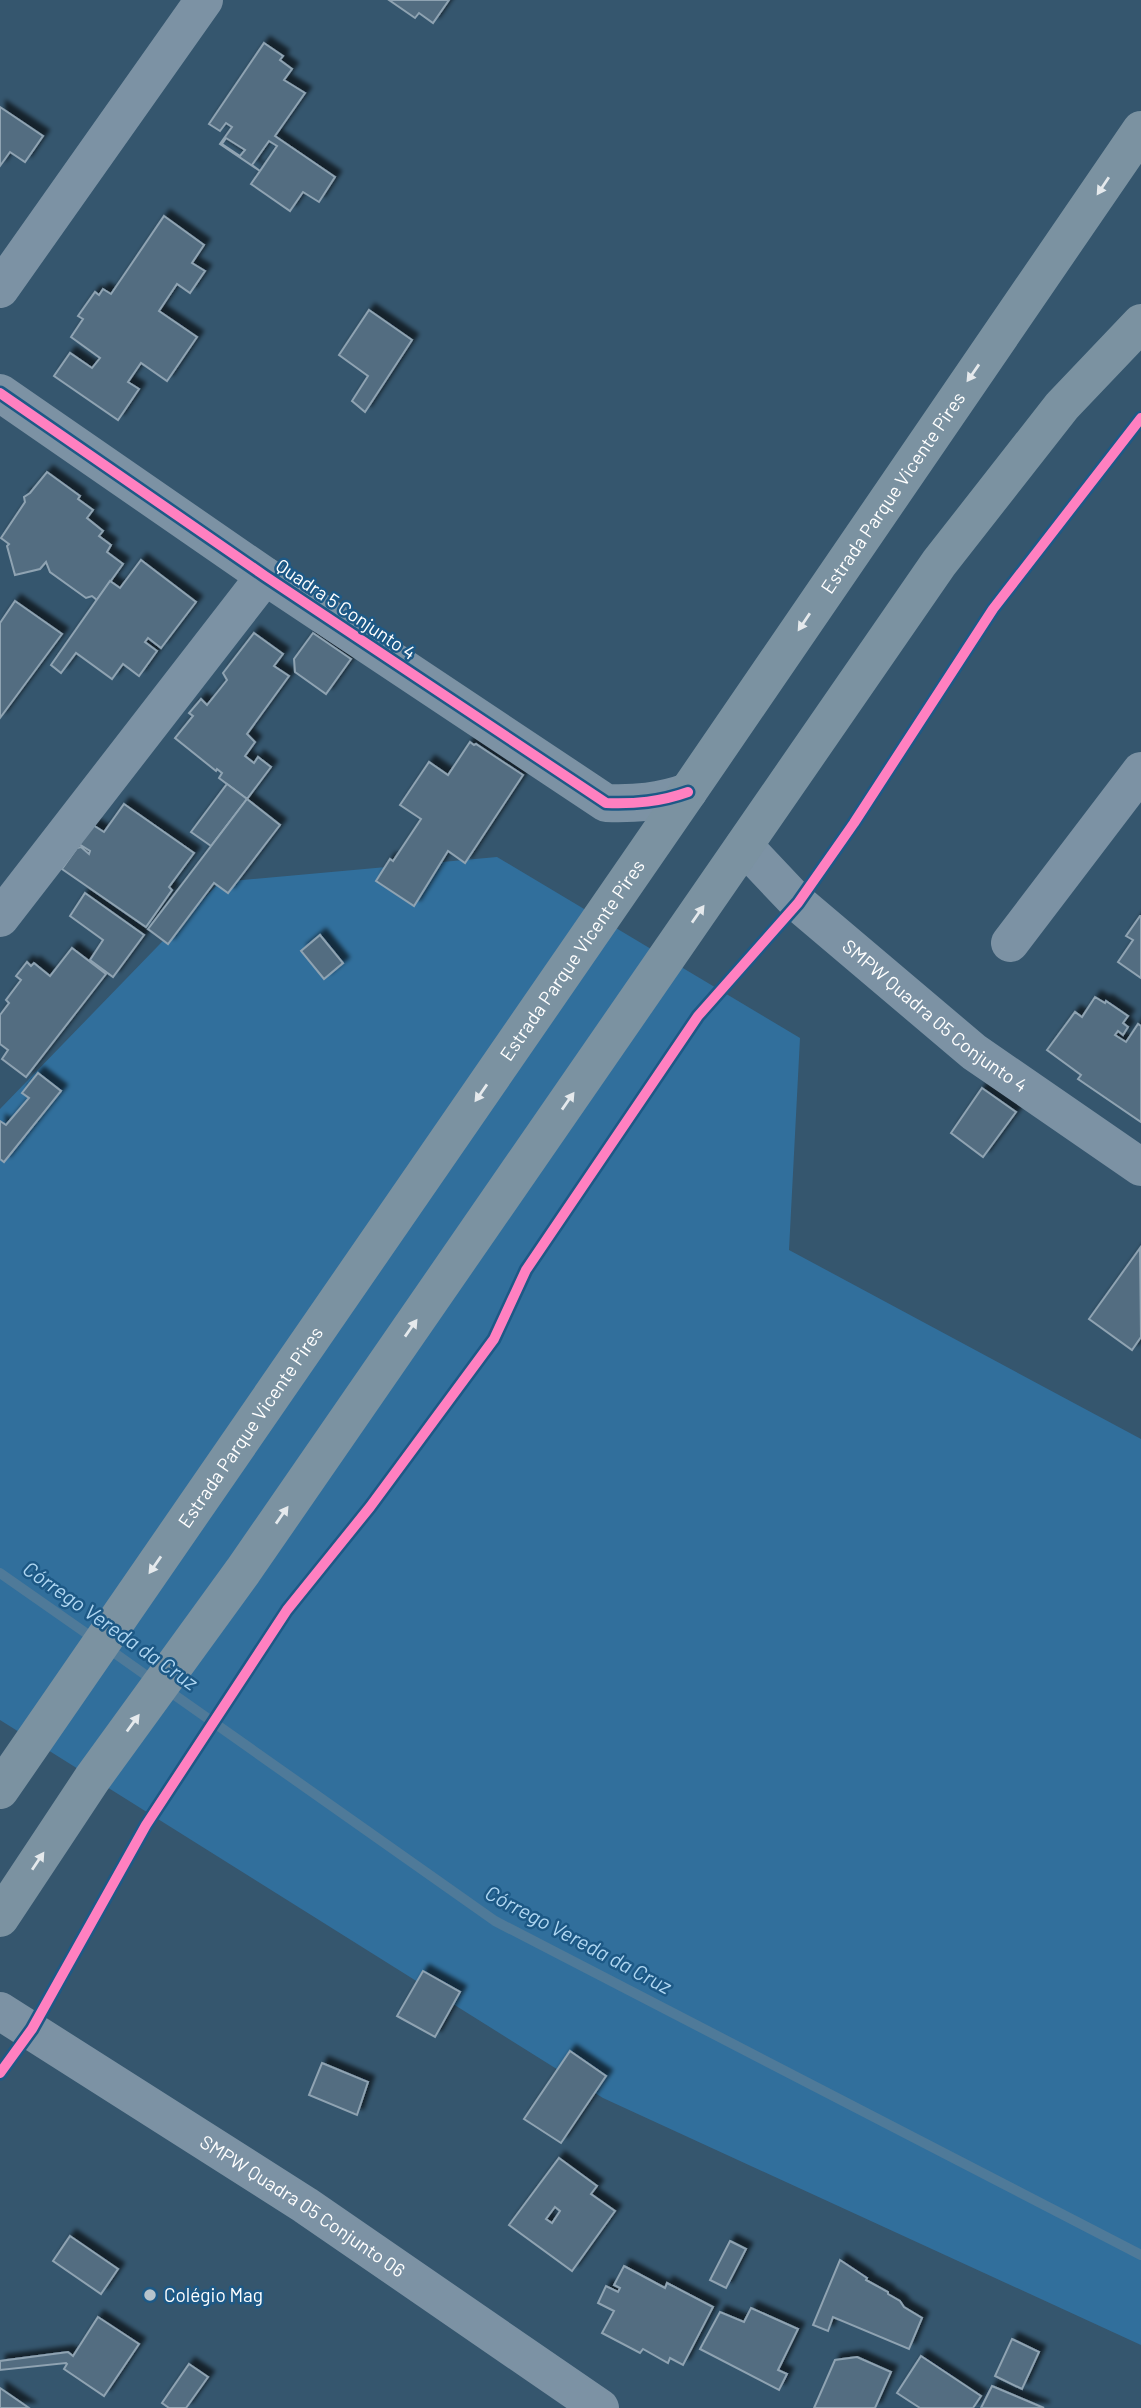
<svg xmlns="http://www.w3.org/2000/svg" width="1141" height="2408" viewBox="0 0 1141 2408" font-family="Barlow,sans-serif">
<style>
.green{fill:#316f9c}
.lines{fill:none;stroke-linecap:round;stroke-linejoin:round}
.stream{stroke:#4f7a99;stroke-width:10}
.building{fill:#536d81;stroke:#8fa3b2;stroke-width:2;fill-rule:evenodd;filter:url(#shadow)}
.minor{stroke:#7c92a4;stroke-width:38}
.major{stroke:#7b92a1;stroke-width:38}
.cycleway-casing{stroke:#1d5986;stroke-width:15}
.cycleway{stroke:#ff80c0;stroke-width:10}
.oneway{fill:#e5e9ec}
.poi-dot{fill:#b8c4cc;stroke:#1d5986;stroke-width:2.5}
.labels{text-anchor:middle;stroke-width:5;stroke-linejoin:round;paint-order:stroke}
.street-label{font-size:19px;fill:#fff;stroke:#1d5986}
.poi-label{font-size:19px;fill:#fff;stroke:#1d5986;text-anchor:start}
.water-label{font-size:21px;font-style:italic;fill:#b0d7f2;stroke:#1d5986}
</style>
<defs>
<filter id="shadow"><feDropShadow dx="6" dy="-6" stdDeviation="2" flood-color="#0009"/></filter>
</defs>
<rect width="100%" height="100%" fill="#35566e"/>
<polygon class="green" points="497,857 800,1038 789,1250 1141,1439 1141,2345 603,2098 0,1720 0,1109 220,882"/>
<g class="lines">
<g class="stream">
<polyline points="0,1573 93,1638"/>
<polyline points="106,1647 154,1681"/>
<polyline points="166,1689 495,1921 1141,2255"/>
</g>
</g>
<g class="building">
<polygon points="389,0 449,0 433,23 419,13 415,18"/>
<path d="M 264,43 L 283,56 L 280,60 L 292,69 L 284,80 L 305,93 L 275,136 L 335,177 L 319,202 L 303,192 L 290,211 L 251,184 L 260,171 L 220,144 L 232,127 L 226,123 L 220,131 L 209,124 ZM 226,138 L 245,150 L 240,156 L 222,144 ZM 269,141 L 277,146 L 260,171 L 252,165 Z"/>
<polygon points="0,107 43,136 25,162 10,152 0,166"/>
<polygon points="164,216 204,245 192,263 205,271 190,293 177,284 159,311 197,337 167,381 141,363 128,382 139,389 118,420 54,376 70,353 92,368 100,358 71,337 83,319 78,316 95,292 99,295 103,289 111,294"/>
<polygon points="369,310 412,340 365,412 352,401 368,376 339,355"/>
<polygon points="47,472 80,496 78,499 93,510 87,518 103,531 99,536 111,545 107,552 123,564 97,600 92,596 86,598 50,572 46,562 40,569 15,575 7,546 9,544 1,538 25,502 24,497 30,493"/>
<polygon points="141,560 196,602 161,648 148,638 145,642 157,651 139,676 123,664 112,679 76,653 61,673 51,665 110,581 120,588"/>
<polygon points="15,601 62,634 0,718 0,623"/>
<polygon points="254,633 283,654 274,666 289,676 247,734 255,742 245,756 254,763 258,757 271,767 247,799 219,778 222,773 217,769 216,771 175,738 193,716 189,713 201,699 207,705 227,680 223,673"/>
<polygon points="313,633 351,659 326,694 295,672 294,659"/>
<polygon points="470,742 474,745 476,744 523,775 465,863 448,851 414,906 376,881 390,859 393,861 421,819 400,805 429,762 448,775"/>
<polygon points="227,784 247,799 211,846 191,832"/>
<polygon points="247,799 280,825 228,893 214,883 168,944 148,929"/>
<polygon points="124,804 194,853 169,887 172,890 146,927 62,869 77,848 81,847 89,854 90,851 79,844 93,825 104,832"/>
<polygon points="85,893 144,935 113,977 90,960 103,940 70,916"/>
<polygon points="1140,916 1141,916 1141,978 1118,962 1133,940 1126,936"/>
<polygon points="320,935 343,963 324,979 301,951"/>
<polygon points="72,948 106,974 26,1077 2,1059 8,1050 0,1044 0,1015 9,1003 6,1000 21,980 16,976 27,962 31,966 34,963 50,976"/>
<polygon points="1095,997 1105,1003 1106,1001 1128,1016 1123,1023 1128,1027 1123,1035 1118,1031 1115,1035 1126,1042 1138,1024 1141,1026 1141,1122 1078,1079 1081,1075 1047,1050 1075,1012 1082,1017"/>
<polygon points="38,1073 61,1091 4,1162 0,1159 0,1121 6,1125 29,1098 22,1093"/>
<polygon points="982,1088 1016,1112 983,1157 951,1133"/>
<polygon points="1140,1248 1141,1337 1132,1350 1089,1319"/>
<polygon points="423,1971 460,1992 435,2037 397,2016"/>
<polygon points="570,2051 606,2076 561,2143 524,2119"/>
<polygon points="322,2063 368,2082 357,2115 309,2095"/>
<path d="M 559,2158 L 597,2186 L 591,2194 L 615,2211 L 572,2271 L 509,2225 ZM 555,2207 L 560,2211 L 552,2223 L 546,2219 Z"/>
<polygon points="70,2236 118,2269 101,2294 53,2261"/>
<polygon points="730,2241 746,2249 726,2288 710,2280"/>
<polygon points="840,2260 867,2278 866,2280 888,2292 888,2294 900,2301 904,2307 922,2318 909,2349 833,2317 828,2331 813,2325"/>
<polygon points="624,2266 665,2288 667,2283 713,2307 683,2365 670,2358 668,2363 643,2349 640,2353 602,2333 614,2311 598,2303 606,2286 618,2292 620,2288 614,2285"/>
<polygon points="751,2308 798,2329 778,2370 787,2374 779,2390 700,2349 720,2312 744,2322"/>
<polygon points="98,2317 139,2344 104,2396 64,2369 67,2364 66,2363 0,2370 0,2361 68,2352 73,2356"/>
<polygon points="1012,2339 1039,2352 1022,2389 995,2376"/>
<polygon points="921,2356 981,2396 973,2408 920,2408 897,2393"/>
<polygon points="857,2357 891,2372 875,2408 814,2408 835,2360"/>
<polygon points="189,2364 208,2377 186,2408 169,2408 162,2403"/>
<polygon points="992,2386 1044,2408 981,2408"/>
<polygon points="0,2388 29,2408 0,2408"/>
</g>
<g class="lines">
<g class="minor">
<polyline points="0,289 204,0"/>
<path d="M 0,393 L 265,576 L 606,803 C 635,804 660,802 688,792"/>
<path id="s1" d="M 744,846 L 798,903 L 974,1052 L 1141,1167"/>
<polyline points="0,918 265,576"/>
<polyline points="1010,943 1141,771"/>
<path id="s2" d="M 0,2011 L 305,2205 L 600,2408"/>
</g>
<g class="major">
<path id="s3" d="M 0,1790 L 688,792 L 1141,130"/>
<polyline points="0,1918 92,1779 243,1571 939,563 1062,406 1141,323"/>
</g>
<defs>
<g id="cycleway">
<path d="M 0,393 L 265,576 L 606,803 C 635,804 660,802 688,792"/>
<polyline points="0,2073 32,2029 146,1825 287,1610 370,1507 494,1339 526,1270 698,1016 798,903 854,823 993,609 1141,418"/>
</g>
</defs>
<use href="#cycleway" class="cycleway-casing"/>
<use href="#cycleway" class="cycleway"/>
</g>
<defs><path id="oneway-solid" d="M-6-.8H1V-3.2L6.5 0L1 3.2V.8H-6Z" transform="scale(1.75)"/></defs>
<g class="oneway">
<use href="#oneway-solid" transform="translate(1103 186) rotate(124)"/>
<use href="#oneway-solid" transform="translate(973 373) rotate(125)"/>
<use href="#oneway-solid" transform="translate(804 622) rotate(124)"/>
<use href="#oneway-solid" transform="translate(698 914) rotate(-55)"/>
<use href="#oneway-solid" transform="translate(481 1093) rotate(125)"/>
<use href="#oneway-solid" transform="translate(568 1101) rotate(-55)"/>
<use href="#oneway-solid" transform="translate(411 1328) rotate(-55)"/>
<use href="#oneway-solid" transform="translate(282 1515) rotate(-55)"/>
<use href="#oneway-solid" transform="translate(155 1565) rotate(125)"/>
<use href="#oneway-solid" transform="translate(133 1723) rotate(-54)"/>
<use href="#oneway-solid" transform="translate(38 1861) rotate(-56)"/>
</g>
<circle class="poi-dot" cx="150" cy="2295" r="7"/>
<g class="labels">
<g class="street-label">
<text dy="7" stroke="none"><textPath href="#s3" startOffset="1575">Estrada Parque Vicente Pires</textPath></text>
<text transform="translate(346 609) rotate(34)" y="7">Quadra 5 Conjunto 4</text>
<text dy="7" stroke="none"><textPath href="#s3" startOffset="1008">Estrada Parque Vicente Pires</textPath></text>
<text dy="7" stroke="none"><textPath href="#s1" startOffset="256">SMPW Quadra 05 Conjunto 4</textPath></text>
<text dy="7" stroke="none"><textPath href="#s3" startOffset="441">Estrada Parque Vicente Pires</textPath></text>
<text dy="7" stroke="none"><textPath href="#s2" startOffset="360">SMPW Quadra 05 Conjunto 06</textPath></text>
</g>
<g class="poi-label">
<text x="164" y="2302">Colégio Mag</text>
</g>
<g class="water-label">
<text transform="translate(110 1626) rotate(35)" y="7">Córrego Vereda da Cruz</text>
<text transform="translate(578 1940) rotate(28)" y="7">Córrego Vereda da Cruz</text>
</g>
</g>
</svg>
